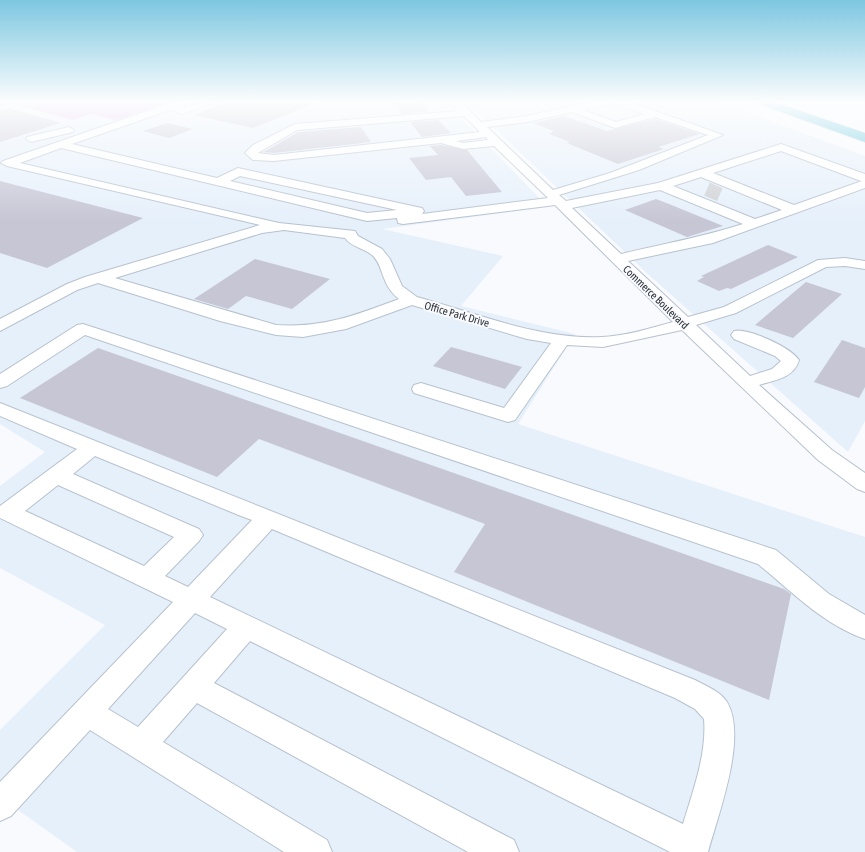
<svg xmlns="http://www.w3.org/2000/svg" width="865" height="852" viewBox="0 0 865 852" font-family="'Asap Condensed',sans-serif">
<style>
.built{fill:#e6f0fb}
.green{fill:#e2b2ed}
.building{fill:#c6c6d5}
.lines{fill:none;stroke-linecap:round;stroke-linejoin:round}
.minor-tunnel{stroke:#cfd2d5;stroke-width:14;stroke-dasharray:14 7;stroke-linecap:butt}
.minor-casing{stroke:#b7c2ce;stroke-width:2}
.highway-casing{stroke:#d5d6d7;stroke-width:1}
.minor{fill:#fff;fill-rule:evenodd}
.highway{fill:#58c1db;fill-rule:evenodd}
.labels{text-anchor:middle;stroke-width:4;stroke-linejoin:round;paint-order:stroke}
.far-street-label{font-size:11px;fill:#2d3136;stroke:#f8fafd}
</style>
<rect width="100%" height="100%" fill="#f8fafd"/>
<g class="built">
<polygon points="173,101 445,101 548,207 382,229 503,256 461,306 575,334 518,424 865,537 865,852 77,852 0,797 0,730 105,625 0,568 0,486 45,452 0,424 0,107 13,104 73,120 89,114 116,120"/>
<polygon points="466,101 717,101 865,156 865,421 848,452 650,276"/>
</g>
<polygon class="green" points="0,101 173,101 116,120 90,114 73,120 13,104 0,107"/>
<g class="building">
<polygon points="230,101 317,101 318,102 253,128 194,115"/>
<polygon points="392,101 420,101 430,111 402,114"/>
<polygon points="9,108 61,123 0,142 0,111"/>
<polygon points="564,116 607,131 655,119 700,134 658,147 664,149 618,164 567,143 570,142 549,134 554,131 533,123"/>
<polygon points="438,120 451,133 422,137 410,122"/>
<polygon points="167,123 193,129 169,138 143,131"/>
<polygon points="361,127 371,142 274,153 264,152 298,132"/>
<polygon points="441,145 467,150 502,192 466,196 451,177 426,180 409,158 438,155 430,146"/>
<polygon points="0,181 143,218 47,268 0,253"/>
<polygon points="656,199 669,204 723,226 687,237 625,210"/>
<polygon points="768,245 798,257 731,289 727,288 719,291 697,281 704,277 701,276"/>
<polygon points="255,259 330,279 292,309 246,296 228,309 194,299"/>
<polygon points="806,282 842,294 793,338 755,325"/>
<polygon points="842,340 865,348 865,387 859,398 814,382"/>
<polygon points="451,347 522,367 505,389 433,366"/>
<polygon points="98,348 784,589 791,594 769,700 454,572 485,524 259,439 217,477 20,398"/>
</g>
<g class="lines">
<polyline class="minor-tunnel" points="707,189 723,196"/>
<defs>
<g id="minor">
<path d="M 176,101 L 191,101 L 178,107 C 185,108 205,101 217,101 L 183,114 L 170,110 L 72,144 L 217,178 L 238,168 L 417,207 L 422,208 L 424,211 L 422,214 L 548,198 L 494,146 L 463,149 L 441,143 L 274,161 L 253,160 L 245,153 L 253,145 L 295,124 L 458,111 L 449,101 L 460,101 L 481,122 L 527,116 L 595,101 L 627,101 L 723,135 L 639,170 L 559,195 L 566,201 L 658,183 L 781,144 L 865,174 L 865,188 L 713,243 L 628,261 L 688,317 L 724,307 L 818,260 L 845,258 L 865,261 L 865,269 L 845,266 L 826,267 L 736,313 L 696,325 L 750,376 L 772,369 L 781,361 L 775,356 L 734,339 L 731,335 L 734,331 C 749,328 790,347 799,360 C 794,378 775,380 759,385 L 832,450 L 865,473 L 865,492 L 857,489 L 818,460 L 682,330 L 603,347 L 567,345 L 515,420 L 508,422 L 414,393 L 412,389 L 414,385 L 421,383 L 504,408 L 551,343 L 527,339 L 412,305 L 346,329 L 303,337 L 276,335 L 220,321 L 98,283 L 77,290 L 0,331 L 0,319 L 67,284 L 85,277 L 260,225 L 7,166 L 1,163 L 3,161 ZM 613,103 L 644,114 L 616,122 L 583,110 ZM 572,112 L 615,128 L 655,117 L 708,135 L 610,173 L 553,190 L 487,127 L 527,122 ZM 464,116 L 480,132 L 274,155 L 258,153 L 297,130 ZM 486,137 L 488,140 L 463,143 L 456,141 ZM 61,148 L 367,221 L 397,218 L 398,223 L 403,224 L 555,205 L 673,322 C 651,328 626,336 602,337 C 540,340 476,313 417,297 L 402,286 L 390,259 L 382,249 L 358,236 L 355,231 L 279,223 L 20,163 ZM 781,151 L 861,181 L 862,181 L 794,205 L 713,173 ZM 240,176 L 397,210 L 367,213 L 230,181 ZM 701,177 L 782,210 L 755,219 L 673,186 ZM 660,190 L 743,224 C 703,237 662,244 621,254 L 572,208 ZM 284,230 L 345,238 C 351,247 364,248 372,255 C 384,265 380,284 399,299 C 356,315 324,328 276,325 L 115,278 L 262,233 Z"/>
<polygon points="69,127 74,130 73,132 31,142 26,139 27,137"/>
<path d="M 83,324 L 776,550 L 829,594 L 865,615 L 865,639 C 824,625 791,591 758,564 L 85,335 L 7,386 L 0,388 L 0,374 L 77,325 Z"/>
<path d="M 0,403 L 695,680 C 706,686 720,691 727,702 C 748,737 718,815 708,852 L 670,852 L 250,641 L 214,683 L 514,840 L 519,852 L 468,852 L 197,703 L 163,742 L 327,840 L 332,852 L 284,852 L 90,730 L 11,816 L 0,821 L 0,782 L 173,602 L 0,518 L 0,506 L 77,449 L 0,416 ZM 95,456 L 241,516 L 252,520 L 188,587 L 165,576 L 199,541 L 203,535 L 199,529 L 73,474 ZM 58,485 L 174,537 L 144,566 L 25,511 ZM 272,529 L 675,698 L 695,709 L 704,719 C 707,753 693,791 683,824 L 210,597 ZM 195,613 L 227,629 L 138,727 L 108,709 Z"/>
</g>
<polygon id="highway" points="751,101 771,101 865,133 865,142"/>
</defs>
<use href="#minor" class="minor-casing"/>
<use href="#highway" class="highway-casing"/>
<use href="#minor" class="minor"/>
<use href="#highway" class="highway"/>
</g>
<linearGradient id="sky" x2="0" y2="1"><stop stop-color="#7dc7e0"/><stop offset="0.46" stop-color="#fcfdfe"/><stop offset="1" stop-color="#fcfdfe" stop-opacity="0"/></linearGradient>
<rect width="865" height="221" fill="url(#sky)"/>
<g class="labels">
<g class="far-street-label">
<text transform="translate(656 297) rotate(44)" y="4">Commerce Boulevard</text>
<text transform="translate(457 314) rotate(16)" y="4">Office Park Drive</text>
</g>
</g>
</svg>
